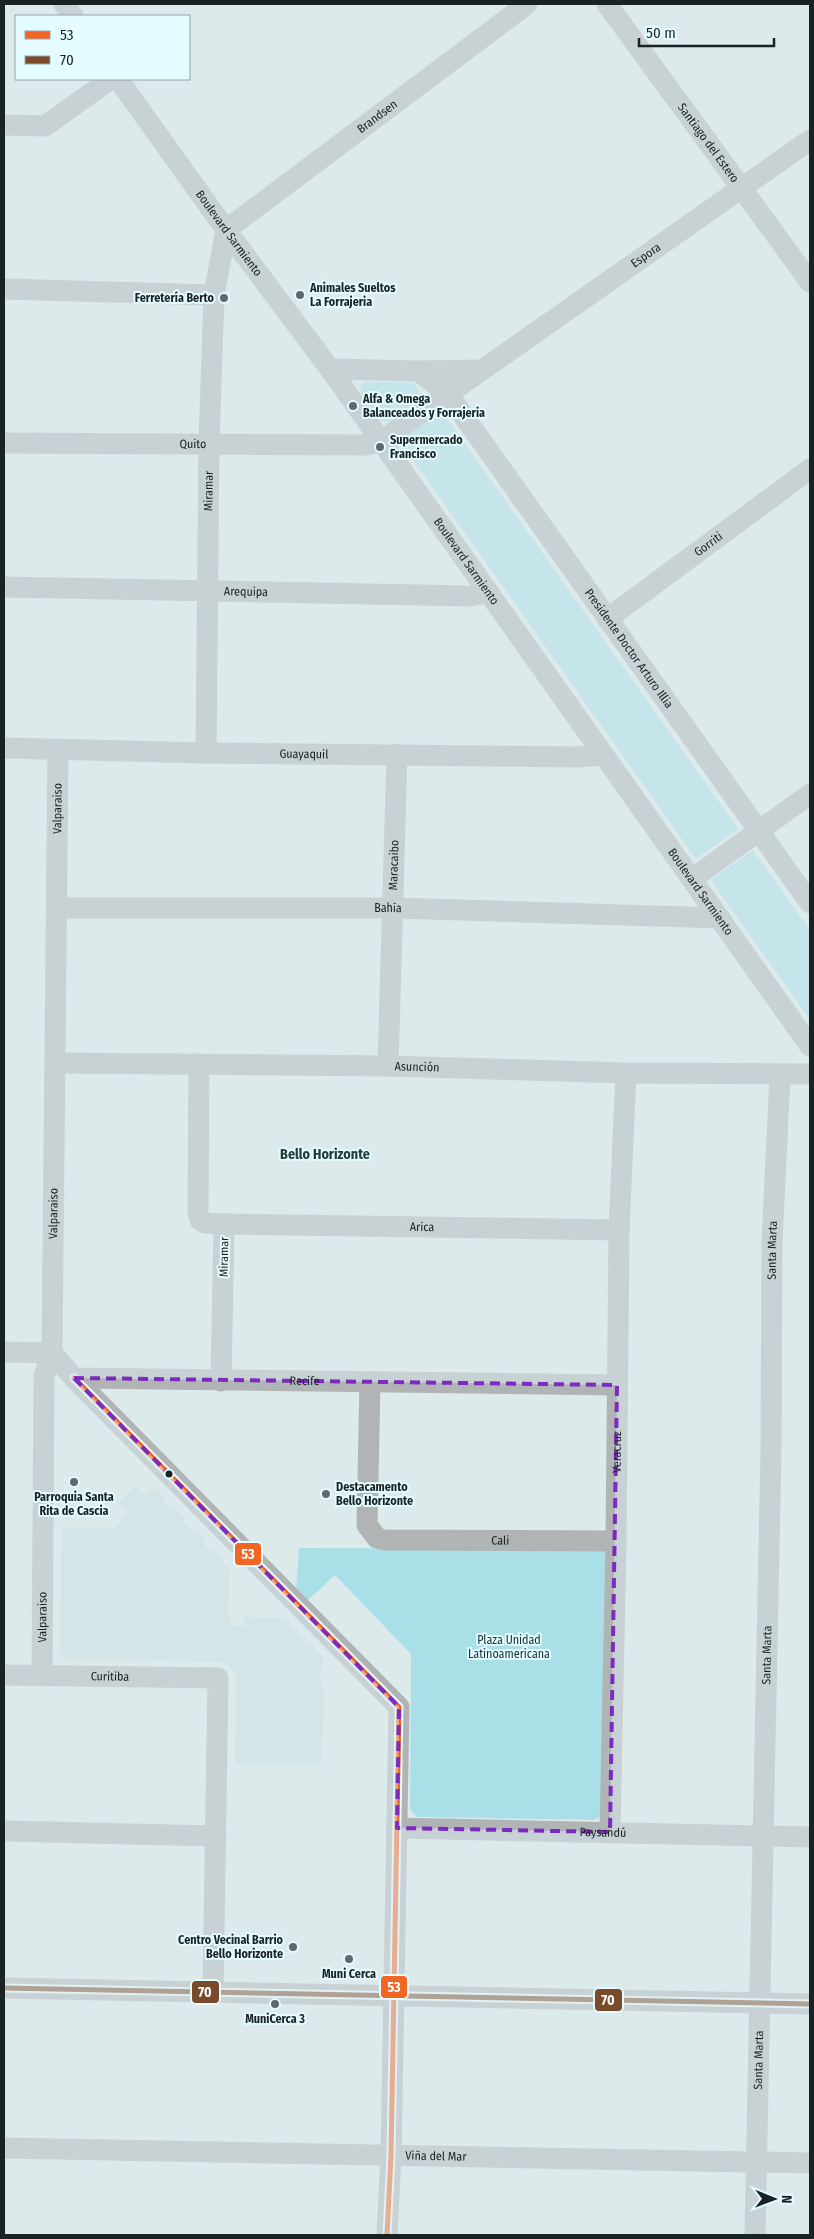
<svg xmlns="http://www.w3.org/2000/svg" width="814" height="2239" viewBox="0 0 814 2239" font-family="'Fira Sans Condensed',sans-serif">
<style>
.built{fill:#c7dfe2}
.green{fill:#a9e0e8}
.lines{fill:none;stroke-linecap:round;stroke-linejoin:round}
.minor{stroke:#b0b4b5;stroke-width:21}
.bus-1-casing{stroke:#e4fcff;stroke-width:9}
.bus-2-casing{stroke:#e4fcff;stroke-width:9}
.bus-1{stroke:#f26522;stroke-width:5}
.bus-2{stroke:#7a4b2a;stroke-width:5}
.marked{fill:none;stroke:#7b2cbf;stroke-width:4;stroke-dasharray:10 6;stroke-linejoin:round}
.poi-dot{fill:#5e696a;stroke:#e4fcff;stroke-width:2}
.bus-dot{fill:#1a2324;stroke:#e4fcff;stroke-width:2}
.labels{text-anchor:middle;stroke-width:4;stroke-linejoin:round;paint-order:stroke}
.street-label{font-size:12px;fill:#1a2324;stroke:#e4fcff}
.poi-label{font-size:12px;font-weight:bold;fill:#1a2324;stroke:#e4fcff;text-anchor:start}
.park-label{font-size:12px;fill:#163033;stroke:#e4fcff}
.neighbourhood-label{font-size:14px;font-weight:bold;fill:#263a3d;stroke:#e4fcff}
.line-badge{stroke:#e4fcff;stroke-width:2}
.badge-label{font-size:14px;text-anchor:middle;font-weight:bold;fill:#fff}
</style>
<rect width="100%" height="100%" fill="#dceaec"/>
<polygon class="built" points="136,1486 146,1496 155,1487 164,1497 162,1500 171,1510 174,1507 185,1518 182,1521 192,1532 195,1530 205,1540 203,1543 211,1552 215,1549 224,1559 221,1562 230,1569 228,1615 230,1615 230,1626 244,1626 244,1617 284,1618 290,1623 290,1628 295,1629 303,1637 303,1644 310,1644 323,1657 322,1671 320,1671 320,1680 322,1680 322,1691 325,1691 321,1764 235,1763 236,1674 227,1662 66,1659 60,1651 62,1528 114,1528 128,1514 118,1503"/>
<g class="green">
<polygon points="367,382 410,382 415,384 422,398 389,422 379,420 360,392 361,385"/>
<polygon points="441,410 738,829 696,859 399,440"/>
<polygon points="753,850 810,930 810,1020 711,880"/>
<polygon points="299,1548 597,1549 604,1551 607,1554 601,1816 594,1820 418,1817 411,1811 410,1807 411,1654 335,1575 307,1601 296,1590"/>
</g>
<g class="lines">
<g class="minor">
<polyline points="64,4 73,16"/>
<path id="s1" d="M 607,4 L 810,282"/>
<path id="s2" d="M 118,79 L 226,230 L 330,369 L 810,1046"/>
<polyline points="4,125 45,126 111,79"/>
<path id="s3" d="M 226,230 L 527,4"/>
<polyline points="4,289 214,295"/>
<path id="s4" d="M 330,369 L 418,371 L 448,394 L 810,903"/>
<polyline points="418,371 481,370"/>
<path id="s5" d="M 4,443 L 367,445 L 381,441 L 810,140"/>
<path id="s6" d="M 4,587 L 470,596 L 489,593"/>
<path id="s7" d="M 607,619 L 810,469"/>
<path id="s8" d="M 4,748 L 206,753 L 577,757 L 603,755"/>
<path id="s9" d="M 206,753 L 209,443 L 214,295 L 226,230"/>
<polyline points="692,879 810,794"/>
<path id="s10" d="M 57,908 L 394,908 L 720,918"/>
<path id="s11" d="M 55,1063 L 388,1066 L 626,1073 L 810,1074"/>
<polyline points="199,1064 198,1212 200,1220 205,1223 224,1224 221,1381"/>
<path id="s12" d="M 388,1066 L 397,754"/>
<path id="s13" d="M 224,1224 L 619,1230"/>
<path id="s14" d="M 4,1352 L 52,1353 L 74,1378 L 617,1385"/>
<polyline points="74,1378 399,1707 391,2156 387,2235"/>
<path id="s15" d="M 370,1383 L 367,1525 L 377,1538 L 384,1540 L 616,1541"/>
<path id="s16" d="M 4,1675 L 218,1678 L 213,1991"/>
<path id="s17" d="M 42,1676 L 44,1376 L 52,1353 L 58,749"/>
<path id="s18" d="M 397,1828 L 810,1837"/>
<polyline points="4,1831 216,1836"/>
<path id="s19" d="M 610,1832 L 616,1541 L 619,1230 L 626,1073"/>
<polyline points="4,1988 810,2004"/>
<path id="s20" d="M 4,2148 L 810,2163"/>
<path id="s21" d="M 755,2235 L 771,1450 L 772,1243 L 780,1075"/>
</g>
<defs>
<polyline id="bus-1" points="74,1378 399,1707 391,2156 387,2235"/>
<polyline id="bus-2" points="4,1988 810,2004"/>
</defs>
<use href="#bus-1" class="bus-1-casing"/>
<use href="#bus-2" class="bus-2-casing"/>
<use href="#bus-1" class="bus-1"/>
<use href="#bus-2" class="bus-2"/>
</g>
<path d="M0 0H814V2239H0ZM 74,1378 L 617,1385 L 610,1832 L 397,1828 L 399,1707 Z" fill="#dceaec" fill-opacity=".55" fill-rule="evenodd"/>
<path class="marked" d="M 74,1378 L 617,1385 L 610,1832 L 397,1828 L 399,1707 Z"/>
<g class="poi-dot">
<circle cx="300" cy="295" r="5"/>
<circle cx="224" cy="298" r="5"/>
<circle cx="353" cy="406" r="5"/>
<circle cx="380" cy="447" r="5"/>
<circle cx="74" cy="1482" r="5"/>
<circle cx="326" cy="1494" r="5"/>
<circle cx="293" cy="1947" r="5"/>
<circle cx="349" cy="1959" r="5"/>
<circle cx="275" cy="2004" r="5"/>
</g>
<circle class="bus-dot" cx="169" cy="1474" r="4.5"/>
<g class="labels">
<g class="street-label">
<text dy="4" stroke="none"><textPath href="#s3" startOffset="189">Brandsen</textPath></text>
<text dy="4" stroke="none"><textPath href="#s1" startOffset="172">Santiago del Estero</textPath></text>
<text dy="4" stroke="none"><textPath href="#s2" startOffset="190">Boulevard Sarmiento</textPath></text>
<text dy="4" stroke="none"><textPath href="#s5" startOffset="701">Espora</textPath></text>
<text dy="4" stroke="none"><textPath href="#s5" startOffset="189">Quito</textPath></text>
<text dy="4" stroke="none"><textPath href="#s9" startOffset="262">Miramar</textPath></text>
<text dy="4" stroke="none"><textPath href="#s7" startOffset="126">Gorriti</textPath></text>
<text dy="4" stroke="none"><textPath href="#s2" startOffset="595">Boulevard Sarmiento</textPath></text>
<text dy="4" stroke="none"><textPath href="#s6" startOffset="242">Arequipa</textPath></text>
<text dy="4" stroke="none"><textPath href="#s4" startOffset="438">Presidente Doctor Arturo Illia</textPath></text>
<text dy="4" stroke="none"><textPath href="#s8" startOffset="300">Guayaquil</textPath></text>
<text dy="4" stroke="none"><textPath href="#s17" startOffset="869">Valparaiso</textPath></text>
<text dy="4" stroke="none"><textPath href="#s12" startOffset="201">Maracaibo</textPath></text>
<text dy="4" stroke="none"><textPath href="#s2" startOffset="1000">Boulevard Sarmiento</textPath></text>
<text dy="4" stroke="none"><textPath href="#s10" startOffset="331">Bahía</textPath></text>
<text dy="4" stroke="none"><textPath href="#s11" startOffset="362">Asunción</textPath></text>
<text dy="4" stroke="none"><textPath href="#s17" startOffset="464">Valparaiso</textPath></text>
<text dy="4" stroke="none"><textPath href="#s13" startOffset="198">Arica</textPath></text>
<text dy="4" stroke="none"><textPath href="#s21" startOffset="985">Santa Marta</textPath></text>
<text transform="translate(224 1257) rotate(-89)" y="4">Miramar</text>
<text dy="4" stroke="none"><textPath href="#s14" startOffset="312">Recife</textPath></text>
<text dy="4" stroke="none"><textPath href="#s19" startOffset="380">Veracruz</textPath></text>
<text dy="4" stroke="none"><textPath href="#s15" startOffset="282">Cali</textPath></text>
<text dy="4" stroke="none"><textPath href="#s17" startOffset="59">Valparaiso</textPath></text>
<text dy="4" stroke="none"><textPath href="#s21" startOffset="580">Santa Marta</textPath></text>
<text dy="4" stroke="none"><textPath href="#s16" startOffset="106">Curitiba</textPath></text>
<text dy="4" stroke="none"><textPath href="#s18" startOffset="206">Paysandú</textPath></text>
<text dy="4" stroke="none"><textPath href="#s21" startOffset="175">Santa Marta</textPath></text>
<text dy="4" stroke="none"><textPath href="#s20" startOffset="432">Viña del Mar</textPath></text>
</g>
<g class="poi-label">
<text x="310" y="292">Animales Sueltos<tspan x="310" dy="14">La Forrajeria</tspan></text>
<text x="214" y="302" text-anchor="end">Ferretería Berto</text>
<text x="363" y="403">Alfa &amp; Omega<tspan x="363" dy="14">Balanceados y Forrajeria</tspan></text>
<text x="390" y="444">Supermercado<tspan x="390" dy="14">Francisco</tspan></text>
<text x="336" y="1491">Destacamento<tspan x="336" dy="14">Bello Horizonte</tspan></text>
<text x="74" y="1501" text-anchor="middle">Parroquia Santa<tspan x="74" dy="14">Rita de Cascia</tspan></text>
<text x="283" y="1944" text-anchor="end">Centro Vecinal Barrio<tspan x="283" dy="14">Bello Horizonte</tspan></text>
<text x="349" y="1978" text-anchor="middle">Muni Cerca</text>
<text x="275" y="2023" text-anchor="middle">MuniCerca 3</text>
</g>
<g class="park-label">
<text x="509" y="1644">Plaza Unidad<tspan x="509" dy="14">Latinoamericana</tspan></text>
</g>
<g class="neighbourhood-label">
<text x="325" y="1159">Bello Horizonte</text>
</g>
</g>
<g class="line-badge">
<rect x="234" y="1542" width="28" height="24" rx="5" fill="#f26522"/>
<rect x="380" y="1975" width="28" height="24" rx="5" fill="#f26522"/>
<rect x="191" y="1980" width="29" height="24" rx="5" fill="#7a4b2a"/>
<rect x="594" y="1988" width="29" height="24" rx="5" fill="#7a4b2a"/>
</g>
<g class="badge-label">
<text x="248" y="1559">53</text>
<text x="394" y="1992">53</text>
<text x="205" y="1997">70</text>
<text x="608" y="2005">70</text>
</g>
<rect width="814" height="2239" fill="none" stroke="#1a2324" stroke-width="10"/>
<rect x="15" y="15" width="175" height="65" fill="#e4fcff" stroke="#93a5a7"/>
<rect x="25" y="31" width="25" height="8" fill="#f26522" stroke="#93a5a7"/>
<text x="60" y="40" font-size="15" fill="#1a2324">53</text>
<rect x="25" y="56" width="25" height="8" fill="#7a4b2a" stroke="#93a5a7"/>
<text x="60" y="65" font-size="15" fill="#1a2324">70</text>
<g transform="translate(774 2199) rotate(91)" stroke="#e4fcff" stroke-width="4" paint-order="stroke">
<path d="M0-4L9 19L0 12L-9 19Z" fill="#1a2324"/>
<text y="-8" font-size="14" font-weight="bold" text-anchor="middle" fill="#1a2324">N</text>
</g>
<path d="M639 38v8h135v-8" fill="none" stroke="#1a2324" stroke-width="2.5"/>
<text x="646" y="38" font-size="15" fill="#1a2324" stroke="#e4fcff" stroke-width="4" paint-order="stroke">50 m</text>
</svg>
